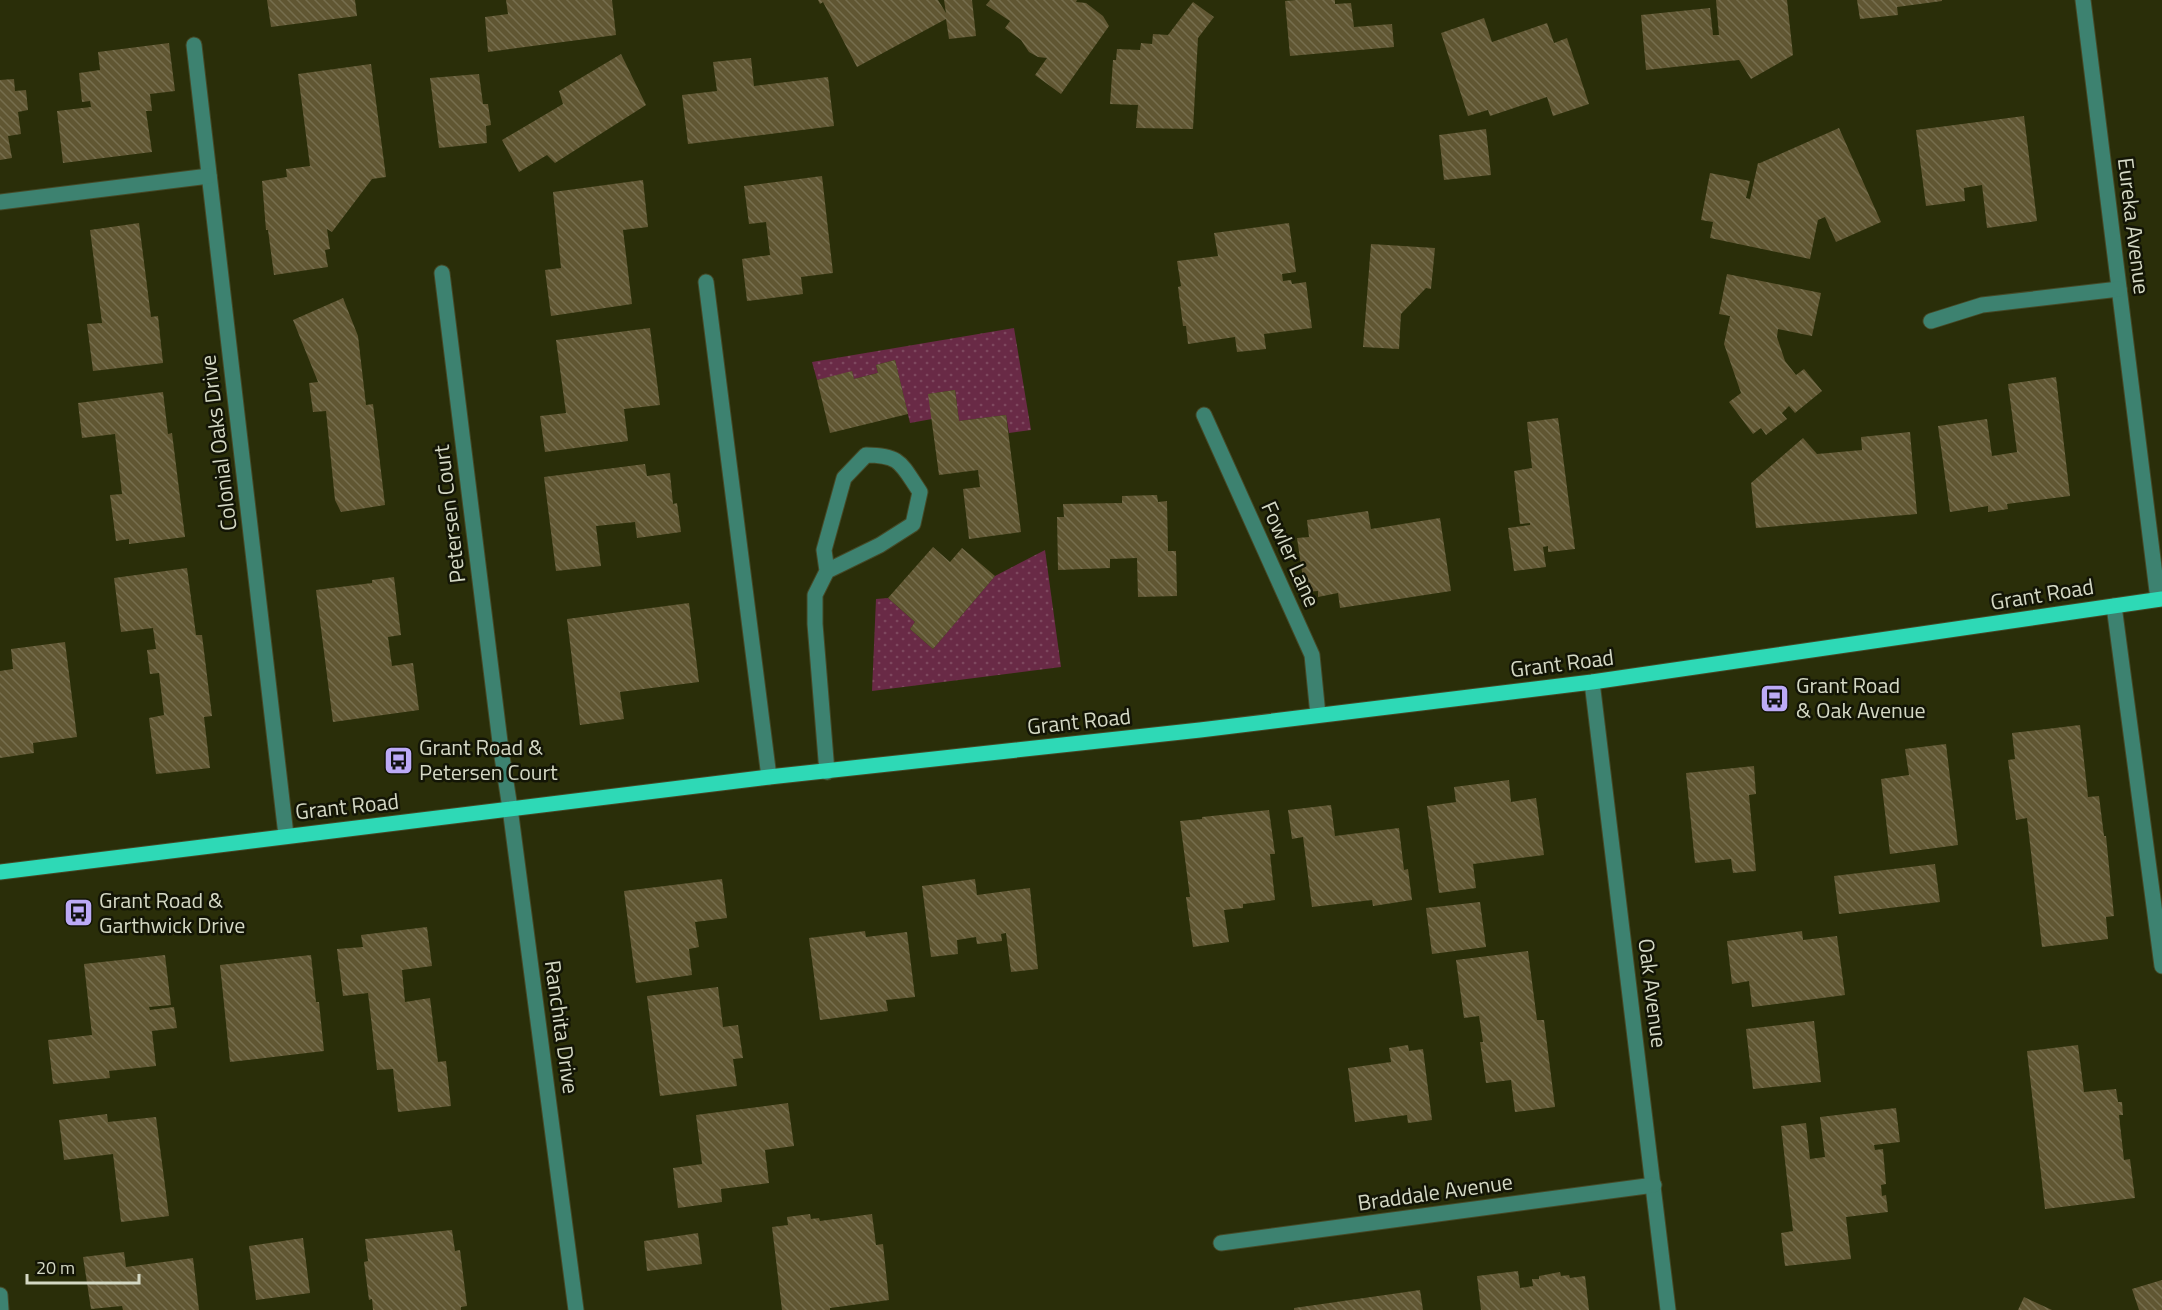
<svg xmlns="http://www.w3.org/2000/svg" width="2162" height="1310" viewBox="0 0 2162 1310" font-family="'Titillium Web',sans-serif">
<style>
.green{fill:url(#green-dots)}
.building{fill:url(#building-back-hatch)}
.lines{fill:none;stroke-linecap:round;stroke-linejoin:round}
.minor-casing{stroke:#454927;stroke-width:17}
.major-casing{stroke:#454927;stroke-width:17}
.minor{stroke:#3d8270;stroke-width:15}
.major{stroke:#2ed9b6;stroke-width:15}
.labels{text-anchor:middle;stroke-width:5;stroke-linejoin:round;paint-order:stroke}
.street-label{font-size:22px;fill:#d4d8c4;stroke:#131506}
.poi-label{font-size:22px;fill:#d4d8c4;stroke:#131506;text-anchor:start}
</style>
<defs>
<pattern id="green-dots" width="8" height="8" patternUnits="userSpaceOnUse" patternTransform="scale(1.5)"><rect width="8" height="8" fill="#692a46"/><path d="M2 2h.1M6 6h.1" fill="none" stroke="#7e485f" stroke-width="1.8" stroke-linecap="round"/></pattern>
<pattern id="building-back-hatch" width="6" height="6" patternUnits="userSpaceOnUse" patternTransform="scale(1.5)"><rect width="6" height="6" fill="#605632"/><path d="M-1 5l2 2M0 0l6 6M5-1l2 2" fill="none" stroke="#766e4e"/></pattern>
</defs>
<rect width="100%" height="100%" fill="#2a2e09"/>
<g class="green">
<polygon points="1014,328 1031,430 1009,433 1006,415 959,421 955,390 929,394 932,419 910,423 895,360 876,365 878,373 854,379 852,372 817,380 812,362"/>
<polygon points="1045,550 1061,667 872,691 876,599 888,598 915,622 910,629 933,649 995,576"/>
</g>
<g class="building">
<polygon points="267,0 355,0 357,16 271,27"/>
<polygon points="506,0 612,0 616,35 488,52 485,17 508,14"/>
<polygon points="818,0 938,0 946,13 944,0 972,0 976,36 949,39 946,19 857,67 823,2 820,4"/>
<polygon points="990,0 1077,0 1076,2 1086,3 1103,16 1109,26 1061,94 1035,75 1047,58 1038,57 1029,52 1021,40 1005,28 1010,21 986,5"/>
<polygon points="1296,0 1335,0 1335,4 1351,3 1354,27 1392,24 1394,47 1290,56 1285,1"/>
<polygon points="1716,0 1787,0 1793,55 1751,79 1739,60 1646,70 1641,15 1710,8 1713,35 1719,35"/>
<polygon points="1857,0 1942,0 1942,1 1897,7 1898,15 1860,19"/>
<polygon points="1193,2 1214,17 1198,38 1193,129 1136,128 1138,105 1110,104 1113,60 1116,60 1117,49 1140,50 1141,43 1152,44 1153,34 1168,35"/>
<polygon points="1484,18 1492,42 1547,23 1554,43 1567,38 1589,104 1553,116 1547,97 1490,116 1488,110 1468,116 1441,33"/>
<polygon points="169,43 175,91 150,94 152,111 146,111 152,152 63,163 57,111 91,107 90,101 82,102 79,73 100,70 98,52"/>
<polygon points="621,54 646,105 555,163 547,155 519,172 502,140 563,104 559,91"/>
<polygon points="751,58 754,86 828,77 834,126 688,144 682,95 717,91 713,62"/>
<polygon points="371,64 386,177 372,179 332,232 327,229 330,249 325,250 328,267 274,275 268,230 266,230 262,181 287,177 286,169 310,166 298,74"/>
<polygon points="479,74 483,104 488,104 491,125 486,126 487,143 439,148 430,78"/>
<polygon points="14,79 15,91 26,90 28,110 18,112 21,134 8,136 12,158 0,160 0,80"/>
<polygon points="2024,116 2037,221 1987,228 1982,185 1964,188 1965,201 1926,206 1916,130"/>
<polygon points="1839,128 1881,222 1836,242 1825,217 1818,220 1810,259 1710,238 1713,222 1701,220 1710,173 1750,181 1746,198 1750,199 1758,163 1760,163"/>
<polygon points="1486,129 1491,175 1444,180 1439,135"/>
<polygon points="822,176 833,273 801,277 803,294 747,301 742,259 770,255 766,222 749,224 744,186"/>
<polygon points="643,180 648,227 623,230 632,304 551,316 545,270 561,268 553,192"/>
<polygon points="139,223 151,317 158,316 163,363 93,371 87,324 102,323 90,230"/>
<polygon points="1289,223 1296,272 1282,274 1283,281 1291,280 1292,284 1306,282 1312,328 1264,334 1266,349 1237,352 1235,337 1188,344 1186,326 1183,326 1178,287 1181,286 1177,261 1218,256 1214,233"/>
<polygon points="1371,244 1435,248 1431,289 1426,288 1401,314 1399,349 1363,347"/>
<polygon points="1727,274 1821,293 1812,336 1778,329 1777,337 1785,361 1796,375 1804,369 1822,391 1795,413 1789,406 1782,413 1787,419 1766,435 1761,428 1753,434 1729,402 1741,393 1724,344 1730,316 1719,314"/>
<polygon points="343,298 358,336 366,405 373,404 385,505 341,512 335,500 326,411 313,412 309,383 318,382 293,320"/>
<polygon points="650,328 660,405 624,409 628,441 545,452 540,416 566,413 556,340"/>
<polygon points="895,360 908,414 830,433 817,380 852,371 854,379 878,373 876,365"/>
<polygon points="2056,377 2070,496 2007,504 2008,509 1988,512 1988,506 1950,512 1938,426 1987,419 1992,456 2017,452 2008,384"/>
<polygon points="955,390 959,421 1006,415 1021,532 969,539 963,489 980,487 978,470 939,475 928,394"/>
<polygon points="163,392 168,434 172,433 185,537 129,544 129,539 116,541 110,495 122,494 115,434 82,438 78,403"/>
<polygon points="1558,418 1575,549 1548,552 1548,546 1543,547 1546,567 1514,571 1508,528 1530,525 1530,523 1520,524 1514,471 1532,468 1527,422"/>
<polygon points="1910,432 1917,514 1756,528 1751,483 1803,438 1817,454 1862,450 1861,437"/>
<polygon points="645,464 647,476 670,473 673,504 677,503 681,532 637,538 635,522 596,526 601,566 556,571 544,477"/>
<polygon points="1157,495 1158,502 1167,501 1168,551 1176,551 1177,596 1138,597 1137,558 1110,559 1110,568 1058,570 1057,517 1064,517 1063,504 1122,503 1122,496"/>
<polygon points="1368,511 1371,529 1440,518 1451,591 1340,608 1338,593 1318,597 1318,591 1305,592 1297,538 1309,537 1307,520"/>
<polygon points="933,547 950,562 962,548 995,576 933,649 910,629 915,622 888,598"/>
<polygon points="187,568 196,635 202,635 212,716 204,717 210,768 156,774 149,718 164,715 159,673 150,674 147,650 156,649 153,628 121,632 114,578"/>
<polygon points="394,577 401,635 388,637 392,666 413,663 419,710 333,722 316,590 372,583 372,580"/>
<polygon points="689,603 699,682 620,692 624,719 580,725 567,619"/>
<polygon points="65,642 77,737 33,743 34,753 0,758 0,671 13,669 11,649"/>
<polygon points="2080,725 2088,797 2099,796 2104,836 2106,836 2114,916 2106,917 2108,939 2042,947 2027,818 2016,820 2008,760 2015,759 2012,733"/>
<polygon points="1946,744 1958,845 1890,854 1881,779 1909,775 1905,749"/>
<polygon points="1754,766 1756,794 1749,795 1756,871 1733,873 1731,859 1695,863 1686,773"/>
<polygon points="1509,780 1511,802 1536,798 1544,855 1473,864 1476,888 1439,893 1427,806 1456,802 1454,787"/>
<polygon points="1331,805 1335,836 1399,828 1404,870 1408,869 1412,900 1373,906 1372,900 1312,907 1303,837 1292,839 1288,810"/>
<polygon points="1269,810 1275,854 1270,854 1275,900 1243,904 1243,908 1224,910 1229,942 1193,947 1186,897 1190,897 1180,821 1202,819 1202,817"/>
<polygon points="1935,864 1940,902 1839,914 1834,876"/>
<polygon points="722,879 727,918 695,922 699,947 689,949 692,975 636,983 624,891"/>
<polygon points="975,879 977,895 1030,888 1038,969 1011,972 1006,933 1001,934 1002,941 977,944 976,937 957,940 958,954 931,957 922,886"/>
<polygon points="1480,902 1486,947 1432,954 1426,908"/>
<polygon points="427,927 432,966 402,970 405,1002 430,998 438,1062 446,1061 451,1106 398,1112 393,1069 377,1070 368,993 343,996 337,949 363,947 361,935"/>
<polygon points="865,931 866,937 907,932 915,997 886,1000 888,1011 820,1020 809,938"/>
<polygon points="1802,931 1803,940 1837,936 1845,995 1752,1007 1749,981 1732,984 1727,941"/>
<polygon points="1528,951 1537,1020 1544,1020 1555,1107 1515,1112 1511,1080 1486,1083 1480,1042 1483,1042 1479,1016 1464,1018 1456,960"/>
<polygon points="165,955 171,1005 149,1007 150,1010 174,1007 177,1028 152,1031 156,1066 109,1071 110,1078 53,1084 48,1040 92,1035 84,964"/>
<polygon points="311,955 316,1002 319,1002 324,1051 230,1062 220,965"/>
<polygon points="718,987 723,1027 738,1025 743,1058 733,1059 737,1086 660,1096 647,996"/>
<polygon points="1814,1021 1821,1082 1753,1089 1746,1029"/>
<polygon points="1408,1045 1409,1051 1423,1049 1432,1120 1408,1123 1407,1115 1355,1122 1348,1068 1391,1062 1389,1048"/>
<polygon points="2078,1045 2084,1092 2116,1089 2118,1102 2122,1102 2123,1115 2119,1115 2124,1160 2130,1159 2135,1198 2045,1209 2027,1051"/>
<polygon points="788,1103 794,1146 765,1150 769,1183 721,1189 722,1202 678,1208 673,1168 702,1164 696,1115"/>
<polygon points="1896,1108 1900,1142 1874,1145 1875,1150 1883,1149 1886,1184 1881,1185 1882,1196 1886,1195 1888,1212 1846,1217 1851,1259 1785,1266 1781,1233 1793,1231 1781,1126 1806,1123 1810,1159 1825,1157 1820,1117"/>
<polygon points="107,1114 108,1122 156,1117 169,1216 121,1222 113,1154 64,1160 59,1120"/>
<polygon points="810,1214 811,1219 819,1218 820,1221 872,1214 876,1245 883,1244 889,1300 830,1308 830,1310 782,1310 772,1227 788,1225 787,1217"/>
<polygon points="452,1230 455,1251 460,1250 467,1306 461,1307 461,1310 373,1310 372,1299 369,1300 364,1262 368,1261 365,1239"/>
<polygon points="698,1233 702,1264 647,1271 644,1241"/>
<polygon points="303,1238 310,1293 256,1300 249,1246"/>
<polygon points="124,1252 126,1267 193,1258 199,1310 123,1310 122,1306 91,1309 83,1257"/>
<polygon points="1518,1271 1520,1288 1533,1286 1532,1279 1539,1279 1539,1276 1560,1272 1561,1276 1569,1275 1570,1278 1585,1276 1589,1310 1481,1310 1477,1276"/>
<polygon points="2162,1280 2162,1310 2139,1310 2132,1289"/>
<polygon points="1420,1290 1423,1310 1294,1310 1294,1308"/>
<polygon points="2024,1297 2052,1310 2018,1310"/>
</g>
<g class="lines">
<defs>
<g id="minor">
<polyline points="2083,0 2158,599"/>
<polyline points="194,45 286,835"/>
<polyline points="0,202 209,176"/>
<polyline points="442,273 501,750 510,808 576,1310"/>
<polyline points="706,282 769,777"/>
<polyline points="1931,321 1982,305 2119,289"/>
<polyline points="1204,415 1312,655 1318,715"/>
<path d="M 827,571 L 880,545 L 913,524 L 920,492 C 901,464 901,455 866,455 L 844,478 L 824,550 L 827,571 L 815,595 L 815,624 L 827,772"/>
<polyline points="2114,606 2162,966"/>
<polyline points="1592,682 1668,1310"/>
<polyline points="1221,1243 1654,1185"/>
<polyline points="0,1295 1,1310"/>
</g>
<polyline id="major" points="0,872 769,777 1200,730 1592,682 2162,599"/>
</defs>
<use href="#minor" class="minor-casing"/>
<use href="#major" class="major-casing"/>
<use href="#minor" class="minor"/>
<use href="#major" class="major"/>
</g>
<defs>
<symbol id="bus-square" viewBox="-11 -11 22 22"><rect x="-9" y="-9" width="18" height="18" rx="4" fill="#bcaaf6" stroke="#131506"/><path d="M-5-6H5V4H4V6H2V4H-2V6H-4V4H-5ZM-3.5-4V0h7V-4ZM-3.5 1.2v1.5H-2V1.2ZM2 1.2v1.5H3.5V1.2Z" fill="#111"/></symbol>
</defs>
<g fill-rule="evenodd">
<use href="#bus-square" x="1758" y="682" width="33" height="33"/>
<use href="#bus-square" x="382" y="744" width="33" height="33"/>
<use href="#bus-square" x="62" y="896" width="33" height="33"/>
</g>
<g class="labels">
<g class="street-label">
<text transform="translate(2134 226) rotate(83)" y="8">Eureka Avenue</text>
<text transform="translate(218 443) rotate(-97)" y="8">Colonial Oaks Drive</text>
<text transform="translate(449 514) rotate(-97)" y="8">Petersen Court</text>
<text transform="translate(1291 554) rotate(66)" y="8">Fowler Lane</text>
<text transform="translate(2042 594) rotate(-9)" y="8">Grant Road</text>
<text transform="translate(1562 663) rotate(-7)" y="8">Grant Road</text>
<text transform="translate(1079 721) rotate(-6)" y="8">Grant Road</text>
<text transform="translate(347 806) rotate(-6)" y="8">Grant Road</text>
<text transform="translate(1653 993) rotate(83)" y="8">Oak Avenue</text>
<text transform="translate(562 1027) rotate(82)" y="8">Ranchita Drive</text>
<text transform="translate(1435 1192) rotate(-8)" y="8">Braddale Avenue</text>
</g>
<g class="poi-label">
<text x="1796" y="693">Grant Road<tspan x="1796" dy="25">&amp; Oak Avenue</tspan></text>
<text x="419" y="755">Grant Road &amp;<tspan x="419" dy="25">Petersen Court</tspan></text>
<text x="99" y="908">Grant Road &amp;<tspan x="99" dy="25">Garthwick Drive</tspan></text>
</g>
</g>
<path d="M27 1274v9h112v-9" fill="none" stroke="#d4d8c4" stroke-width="3"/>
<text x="36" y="1274" font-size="18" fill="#d4d8c4" stroke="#131506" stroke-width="4.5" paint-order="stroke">20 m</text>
</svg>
